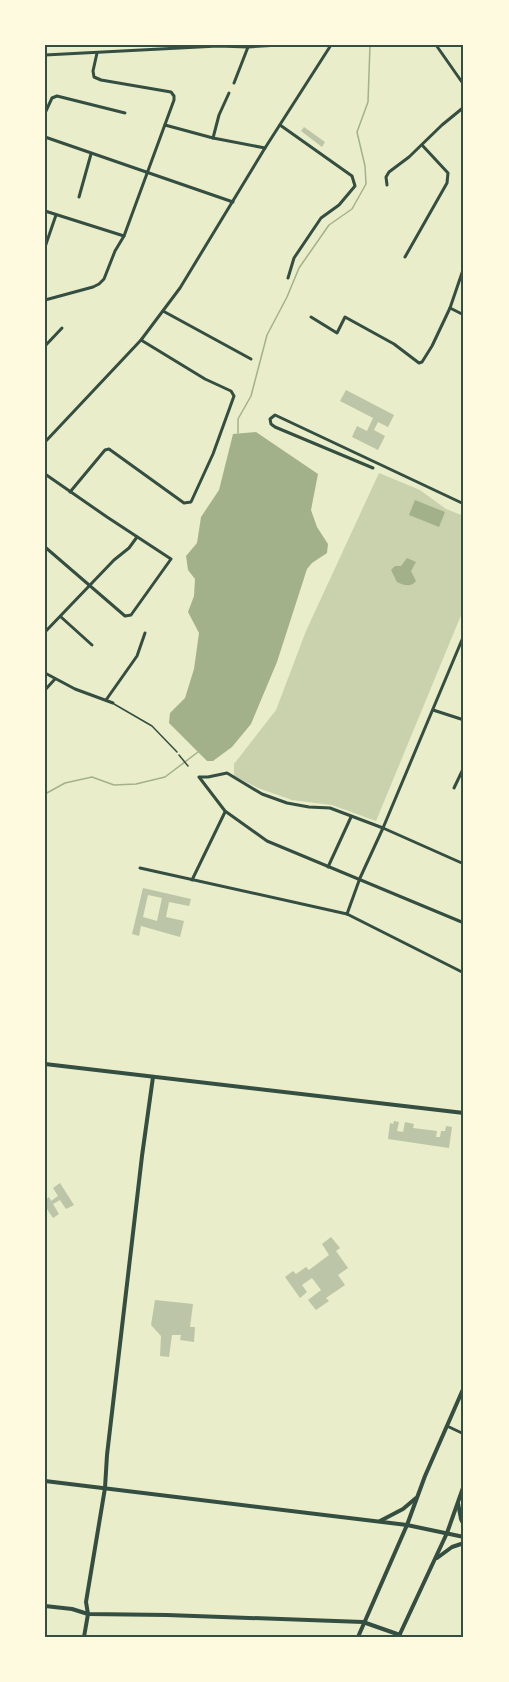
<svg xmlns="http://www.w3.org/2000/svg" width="509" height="1682" viewBox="0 0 509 1682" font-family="'PT Sans Narrow',sans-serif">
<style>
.green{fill:#cad2ad}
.water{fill:#a3b18a}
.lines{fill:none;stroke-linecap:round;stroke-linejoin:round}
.stream{stroke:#a3b18a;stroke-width:1.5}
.building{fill:#bcc5a7;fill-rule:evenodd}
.path{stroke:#344e41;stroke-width:1.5}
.service{stroke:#344e41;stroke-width:1.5}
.minor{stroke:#344e41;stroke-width:3}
.tertiary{stroke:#344e41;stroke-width:4}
.secondary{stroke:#344e41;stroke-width:4}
.neatline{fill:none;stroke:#344e41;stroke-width:2}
</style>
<rect width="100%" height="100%" fill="#e9edc9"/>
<polygon class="green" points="379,473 420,490 446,509 464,516 464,608 376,821 332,805 292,800 258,788 234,776 234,764 276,710 306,631"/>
<g class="water">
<polygon points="256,432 318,474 311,510 317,527 328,544 327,553 312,563 307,569 277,662 251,724 232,747 213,761 207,761 169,723 170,713 185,698 194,669 199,633 188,612 194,596 195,579 188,570 186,556 197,543 201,517 219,490 233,434"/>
<polygon points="415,500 445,512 439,527 409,515"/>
<path d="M 407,558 L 416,562 L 411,571 L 416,581 C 411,588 403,585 397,582 L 391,570 L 395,566 L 401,566 Z"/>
</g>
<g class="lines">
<g class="stream">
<polyline points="238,433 238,419 251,396 267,335 287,297 299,268 329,225 352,209 366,184 365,166 357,132 368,102 370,45"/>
<polyline points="45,794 65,783 92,777 114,785 136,784 165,777 198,752"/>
</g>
</g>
<g class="building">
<polygon points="304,127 325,142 322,147 301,131"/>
<polygon points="346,390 394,415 388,427 378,422 374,430 385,436 378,450 352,437 357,426 367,431 373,418 340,401"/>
<path d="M 143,888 L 191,899 L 189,906 L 169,902 L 166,917 L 184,921 L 180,937 L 141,926 L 139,936 L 132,934 ZM 148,895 L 162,898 L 157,921 L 143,917 Z"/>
<polygon points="394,1121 399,1122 397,1131 403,1132 405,1122 414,1124 413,1128 437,1131 436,1137 440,1137 441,1131 445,1131 446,1126 452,1127 449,1148 388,1139 390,1123 393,1124"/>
<polygon points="60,1183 74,1205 66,1209 60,1200 53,1204 59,1214 53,1218 47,1209 45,1210 45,1200 49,1197 51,1201 58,1196 53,1188"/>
<polygon points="331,1237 340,1248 336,1251 348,1268 338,1275 345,1285 326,1298 329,1301 316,1310 308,1300 321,1290 312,1278 302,1285 307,1292 300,1298 285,1277 293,1271 296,1274 306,1267 309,1270 329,1255 322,1244"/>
<polygon points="155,1300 193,1304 190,1327 195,1327 194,1342 180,1340 181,1335 172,1335 169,1357 160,1356 161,1336 151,1325"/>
</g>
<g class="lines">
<polyline class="path" points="179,755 188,766"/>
<polyline class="service" points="114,704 152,726 177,752"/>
<g class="minor">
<polyline points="436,45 464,85"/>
<polyline points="45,55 218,46 248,47 279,45"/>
<polyline points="234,83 248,47"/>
<polyline points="45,113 52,98 57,96 125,113"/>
<polyline points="165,125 213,138 265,148"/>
<polyline points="280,125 352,176 355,186 339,205 321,218 294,258 288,278"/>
<polyline points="45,137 233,202"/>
<polyline points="213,138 219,115 229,93"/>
<polyline points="387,185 386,177 389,172 409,157 442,125 464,107"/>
<polyline points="79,197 91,154"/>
<polyline points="45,211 124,236"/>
<polyline points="45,247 56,215"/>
<polyline points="405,257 447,183 448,173 422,145"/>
<polyline points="45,300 93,287 99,284 104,279 115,251 124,236 174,100 174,96 171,92 101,80 94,77 93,71 97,53"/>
<polyline points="450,308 464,315"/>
<polyline points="163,311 251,359"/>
<polyline points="311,317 337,333 345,317 394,344 419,363 422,362 432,346 450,308 464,267"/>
<polyline points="45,346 62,328"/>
<polyline points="45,442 141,340 180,288 265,148 331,45"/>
<polyline points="373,468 275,427 271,424 270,419 275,415 464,504"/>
<polyline points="45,474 107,517 171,559 131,615 125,616 45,547"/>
<polyline points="70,492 105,450 109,449 184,503 191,502 213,454 234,396 231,391 205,379 141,340"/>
<polyline points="61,617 92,645"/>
<polyline points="45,632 114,560 129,548 137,537"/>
<polyline points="45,673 75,689 113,703"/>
<polyline points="45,690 55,679"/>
<polyline points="106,700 137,656 145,633"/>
<polyline points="433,710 464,720"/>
<polyline points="199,777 225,811 267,841 464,923"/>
<polyline points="200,777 208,777 227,773 262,794 287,803 309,807 330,808 383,828 464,864"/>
<polyline points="454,788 464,767"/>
<polyline points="328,867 351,817"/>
<polyline points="140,868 347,914 464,973"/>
<polyline points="192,880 225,812"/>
<polyline points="347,914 360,878 383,828 464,635"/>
<polyline points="447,1426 464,1434"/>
</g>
<g class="tertiary">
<polyline points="45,1064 464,1113"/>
<polyline points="45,1481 407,1525 464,1537"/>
<polyline points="84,1637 88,1614 86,1602 105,1488 107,1455 142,1156 153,1077"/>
</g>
<g class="secondary">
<polyline points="458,1503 461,1519 464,1525"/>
<polyline points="380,1521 403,1509 416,1498"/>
<polyline points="437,1558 452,1547 464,1543"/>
<polyline points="45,1606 72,1609 88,1614 167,1615 363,1622 400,1635"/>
<polyline points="399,1636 447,1533 464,1485"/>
<polyline points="358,1637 407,1525 425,1476 464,1387"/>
</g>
</g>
<rect width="509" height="1682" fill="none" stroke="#fefae0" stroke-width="93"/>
<rect x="46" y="46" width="416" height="1590" class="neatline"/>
</svg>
